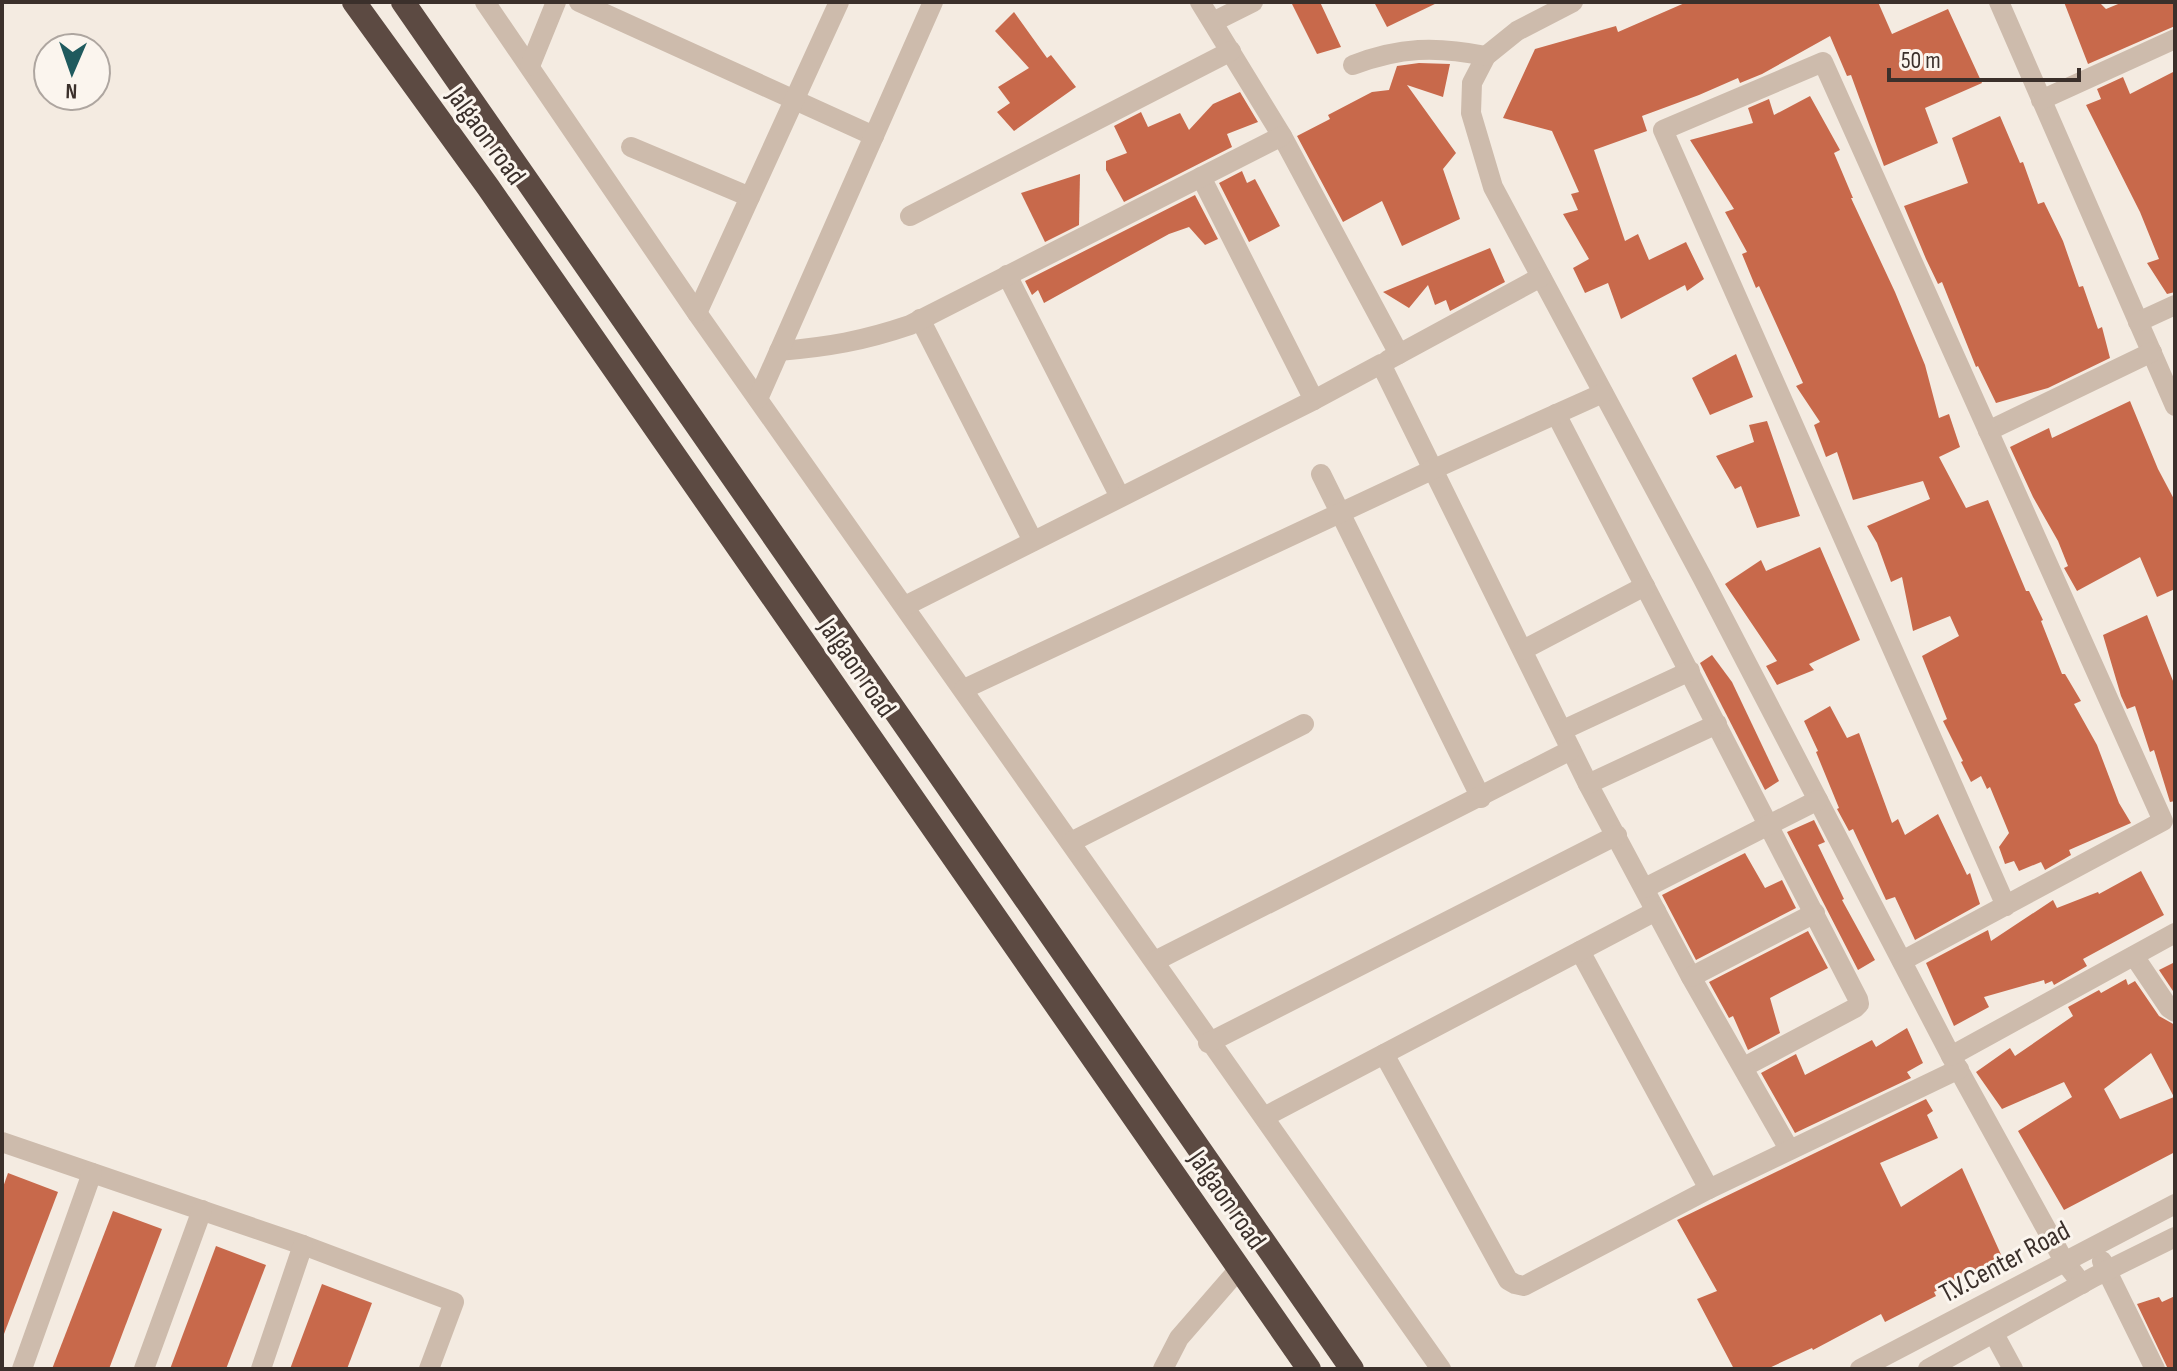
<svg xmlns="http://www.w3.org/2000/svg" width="2177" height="1371" viewBox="0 0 2177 1371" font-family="'Sofia Sans Condensed',sans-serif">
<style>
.building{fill:#c8694b;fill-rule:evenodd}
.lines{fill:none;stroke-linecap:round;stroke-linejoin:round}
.minor{stroke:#cdbbac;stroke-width:20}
.highway{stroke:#5c4a42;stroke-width:24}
.labels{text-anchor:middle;stroke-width:6;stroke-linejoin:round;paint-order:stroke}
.street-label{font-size:28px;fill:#3b302b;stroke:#fbf5ee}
</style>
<rect width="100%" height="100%" fill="#f4ebe1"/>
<g class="building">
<polygon points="1291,2 1320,2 1341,47 1317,54"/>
<polygon points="1374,2 1439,2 1387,27"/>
<polygon points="1687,2 1878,2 1892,34 1948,9 1982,83 1925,108 1938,143 1884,166 1851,75 1847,76 1830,36 1762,74 1740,83 1738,78 1699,95 1642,116 1647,131 1594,150 1625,241 1638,234 1649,260 1686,242 1704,279 1687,291 1685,285 1621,319 1608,283 1585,293 1573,268 1589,259 1563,214 1578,210 1571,194 1579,192 1552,131 1503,118 1535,49 1616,26 1618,32"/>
<polygon points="2064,2 2099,2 2106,9 2123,2 2175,2 2175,26 2088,64"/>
<polygon points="1014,12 1047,58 1051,55 1076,87 1014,131 997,112 1010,103 998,87 1029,68 995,31"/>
<polygon points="1419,63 1450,64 1443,97 1407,85 1456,153 1443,169 1460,219 1402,246 1382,201 1343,222 1297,136 1330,119 1328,115 1372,92 1389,90 1397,66"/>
<polygon points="2175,71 2175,292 2167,294 2147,263 2159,259 2140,212 2086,105 2101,99 2097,89 2123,77 2130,94"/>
<polygon points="1240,92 1258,122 1227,134 1232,147 1124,202 1106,170 1106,161 1127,153 1114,126 1141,112 1148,127 1180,113 1189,130 1213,104"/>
<polygon points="1810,96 1840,150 1834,153 1853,198 1851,198 1895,292 1925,365 1939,418 1949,414 1960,447 1939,457 1966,508 1988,500 2026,591 2029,591 2043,620 2041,621 2062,674 2065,674 2081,701 2074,704 2097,745 2119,803 2131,823 2069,850 2071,855 2045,870 2041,862 2019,871 2014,861 2005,864 1999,847 2009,833 1990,787 1987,789 1981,776 1971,782 1961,762 1963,761 1943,721 1947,719 1922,656 1959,636 1950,616 1913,631 1902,577 1891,582 1877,543 1867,526 1930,499 1923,481 1853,500 1837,452 1826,457 1814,425 1820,422 1796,386 1803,383 1759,286 1756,288 1742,254 1747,252 1725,212 1734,209 1690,140 1753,123 1748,108 1769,99 1774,115"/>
<polygon points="2000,116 2020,163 2023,162 2038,204 2044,202 2063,241 2079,287 2083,286 2098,329 2102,327 2110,358 2048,388 1996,403 1978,366 1976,367 1942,282 1938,284 1926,259 1904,206 1968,183 1952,138"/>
<polygon points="1242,171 1247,183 1255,179 1280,226 1249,242 1219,183"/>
<polygon points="1080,174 1079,225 1045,242 1021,193"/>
<polygon points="1195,195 1218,239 1205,245 1189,227 1169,234 1044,303 1038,290 1032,295 1025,281"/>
<polygon points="1490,248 1505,282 1450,311 1446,300 1435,305 1428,285 1409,308 1383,292"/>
<polygon points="1736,354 1753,397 1710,415 1692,378"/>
<polygon points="2130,401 2158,469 2175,501 2175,589 2157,597 2140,557 2077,591 2064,568 2068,566 2058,541 2033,497 2010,447 2049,428 2052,438"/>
<polygon points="1767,421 1800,516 1757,528 1741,486 1735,489 1716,456 1754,442 1749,425"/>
<polygon points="1820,547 1860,640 1809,664 1814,670 1777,685 1766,666 1777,661 1725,584 1761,560 1766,571"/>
<polygon points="2147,615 2175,686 2175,801 2170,802 2154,750 2150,752 2135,706 2127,709 2121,696 2103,635"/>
<polygon points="1712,655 1732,682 1779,781 1765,790 1700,663"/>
<polygon points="1830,706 1847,738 1859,733 1892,823 1898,819 1905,835 1938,814 1967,875 1970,873 1980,904 1915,940 1895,897 1886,900 1853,829 1849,831 1837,809 1839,808 1816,752 1818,751 1804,721"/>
<polygon points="1814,820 1825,842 1818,845 1844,899 1842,900 1875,960 1858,970 1787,832"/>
<polygon points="1745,853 1765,888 1782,880 1796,908 1696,960 1662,895"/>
<polygon points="2141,871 2164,915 2083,959 2087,966 2054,985 2052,981 2045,984 2044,980 1984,997 1989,1007 1954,1026 1926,963 1988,930 1991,941 2053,900 2057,908 2098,892 2099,894"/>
<polygon points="1808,931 1828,968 1770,998 1780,1033 1748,1050 1733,1016 1729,1018 1709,982"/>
<polygon points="2175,962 2175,994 2159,970"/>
<path d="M 2126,979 L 2128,985 L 2135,981 L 2159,1016 L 2175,1025 L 2175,1152 L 2064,1210 L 2018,1131 L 2072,1097 L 2064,1082 L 2002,1109 L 1976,1072 L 2010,1048 L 2015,1056 L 2073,1016 L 2068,1007 L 2099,990 L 2101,993 ZM 2151,1053 L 2174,1097 L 2120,1119 L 2104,1089 Z"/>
<polygon points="1907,1028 1923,1063 1907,1072 1911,1078 1795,1133 1761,1073 1796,1054 1805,1075 1872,1040 1876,1047"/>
<polygon points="1926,1099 1933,1111 1927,1115 1938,1138 1880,1163 1901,1207 1962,1168 2003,1259 1934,1292 1936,1296 1885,1322 1881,1314 1813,1350 1812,1348 1767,1369 1734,1369 1697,1299 1717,1291 1677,1220"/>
<polygon points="8,1173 58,1192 4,1334 2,1190"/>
<polygon points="113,1211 162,1229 109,1369 52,1369"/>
<polygon points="216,1246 266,1265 226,1369 170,1369"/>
<polygon points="322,1284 372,1303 347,1369 290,1369"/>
<polygon points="2175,1296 2175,1369 2168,1369 2137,1304 2159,1297 2162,1302"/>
</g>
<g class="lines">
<g class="minor">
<polyline points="485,2 697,313 1441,1369"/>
<polyline points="579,2 874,136"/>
<polyline points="1200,2 1282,136 1399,354"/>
<polyline points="1573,2 1517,31 1486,56 1472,83 1471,113 1493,187 1702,577 1951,1056 2064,1261 2082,1284"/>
<polyline points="1999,2 2175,406"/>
<polyline points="1213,22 1253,2"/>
<path d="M 1353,65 C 1400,47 1436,46 1486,56"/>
<polyline points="530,66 556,2"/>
<polyline points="2041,100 2175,39"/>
<polyline points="631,147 750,197"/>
<polyline points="1201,177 1314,400"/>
<polyline points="910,216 1231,51"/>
<polyline points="1007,275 1120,497"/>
<polyline points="697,313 839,2"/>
<polyline points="920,319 1033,541"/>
<polyline points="2138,322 2175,305"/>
<path d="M 779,351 C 828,347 863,341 910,325 L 1282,136"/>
<polyline points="1388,360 1541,277"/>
<polyline points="758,399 933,2"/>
<polyline points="1556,414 1858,999 1859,1004 1855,1008 1744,1067"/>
<polyline points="1988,431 2152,352"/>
<polyline points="1321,474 1481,798"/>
<polyline points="905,606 1314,400 1381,364 1588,784 1691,977 1789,1149"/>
<polyline points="1523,650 1645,586"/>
<polyline points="964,689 1434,469 1603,393"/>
<polyline points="1563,730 1690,671"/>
<polyline points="1588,784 1717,724"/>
<polyline points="1071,842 1304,724"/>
<polyline points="1645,888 1818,800"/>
<polyline points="1580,951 1709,1189"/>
<polyline points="2134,956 2169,1008 2175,1012"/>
<polyline points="1155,961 1571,750"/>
<polyline points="1902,961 2163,821 1823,62 1663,130 2006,906"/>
<polyline points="1691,977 1815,913"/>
<polyline points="1208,1043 1617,835"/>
<polyline points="1384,1054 1508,1280 1515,1284 1524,1286 1709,1189 1959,1069"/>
<polyline points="1951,1056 2175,933"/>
<polyline points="1264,1117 1656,911"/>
<polyline points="2,1142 303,1245 454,1302 429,1369"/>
<polyline points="2102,1261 2155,1369"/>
<polyline points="1994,1334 2013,1369"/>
<polyline points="22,1369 92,1173"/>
<polyline points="144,1369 202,1210"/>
<polyline points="261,1369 303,1245"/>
<polyline points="1163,1369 1179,1338 1239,1269"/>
<polyline points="1860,1369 2175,1204"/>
<polyline points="1928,1369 2094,1277 2175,1237"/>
</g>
<g class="highway">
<polyline points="354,2 488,187 1309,1369"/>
<polyline points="403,2 1352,1369"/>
</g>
</g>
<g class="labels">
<g class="street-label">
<text transform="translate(487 135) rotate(54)" y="10">Jalgaon road</text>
<text transform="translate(858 667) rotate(55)" y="10">Jalgaon road</text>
<text transform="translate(1228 1199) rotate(55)" y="10">Jalgaon road</text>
<text transform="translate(2004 1261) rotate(-28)" y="10">T.V.Center Road</text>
</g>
</g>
<rect width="2177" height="1371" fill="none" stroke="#3b302b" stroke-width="8"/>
<g transform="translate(72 72) rotate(182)"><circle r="38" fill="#fbf5ee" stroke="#aea6a0" stroke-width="2"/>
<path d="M0-6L14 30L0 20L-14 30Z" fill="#1f5a5e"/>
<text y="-12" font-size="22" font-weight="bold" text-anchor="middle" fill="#3b302b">N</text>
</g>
<path d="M1889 68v12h190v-12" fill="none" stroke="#3b302b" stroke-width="4"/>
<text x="1901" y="68" font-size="24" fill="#3b302b" stroke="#fbf5ee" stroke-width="6" paint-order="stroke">50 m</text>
</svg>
